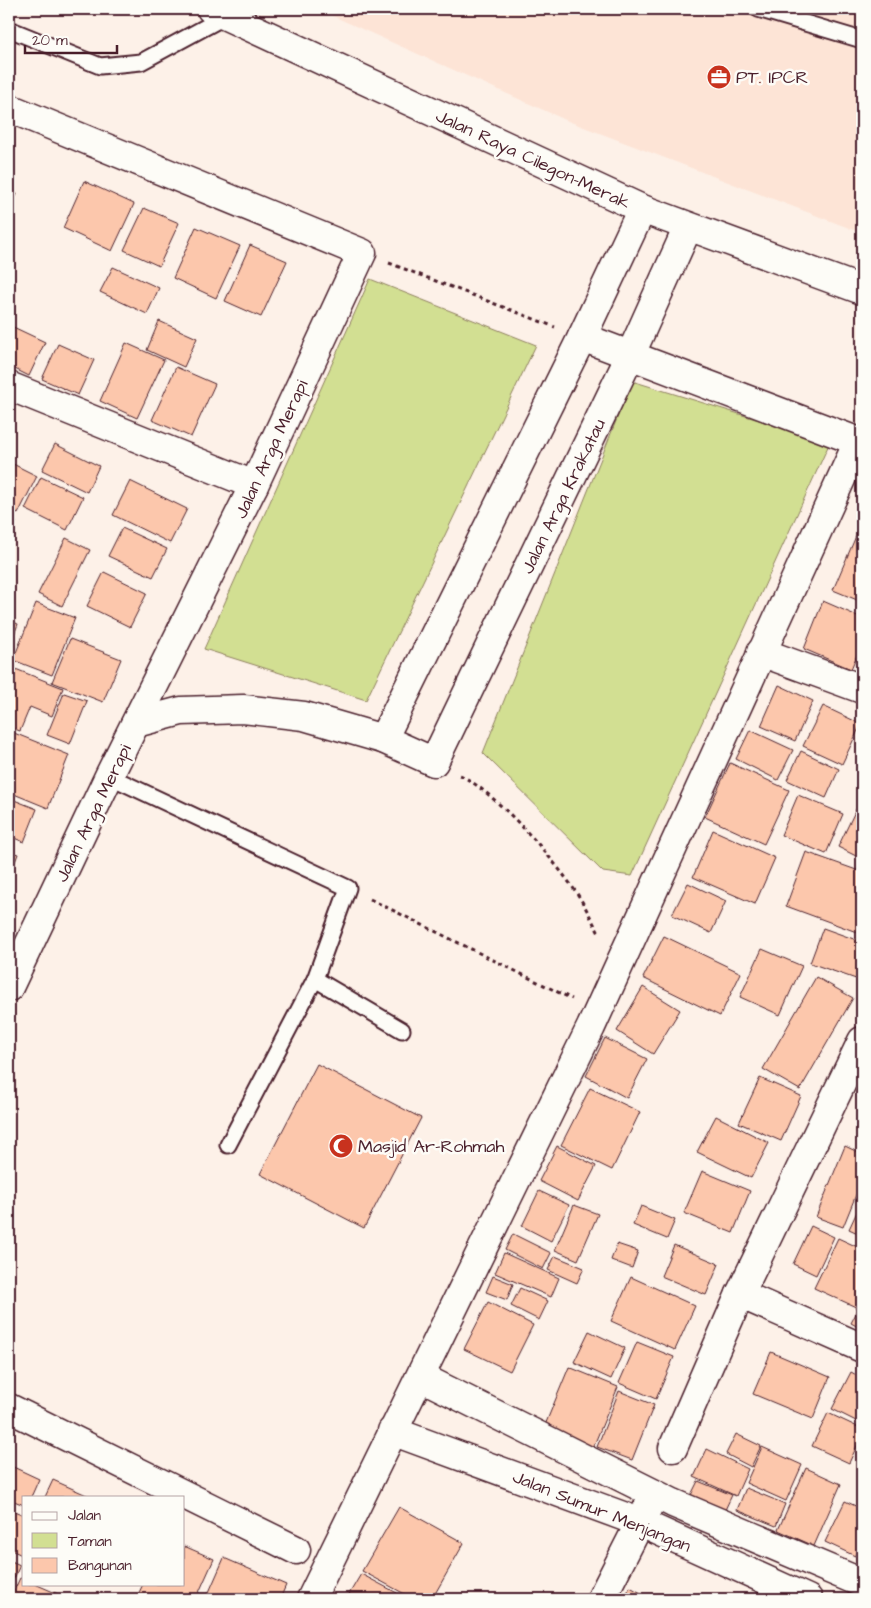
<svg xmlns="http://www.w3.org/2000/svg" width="871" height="1608" viewBox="0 0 871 1608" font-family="'Architects Daughter',sans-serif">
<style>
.built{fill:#fde4d6}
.green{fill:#d2df92;stroke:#8e7f5e}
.building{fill:#fcc7ac;stroke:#4a1f2b}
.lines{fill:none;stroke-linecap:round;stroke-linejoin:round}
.service-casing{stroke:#4a1f2b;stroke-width:19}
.minor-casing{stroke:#4a1f2b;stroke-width:31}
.trunk-casing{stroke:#4a1f2b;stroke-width:31}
.path{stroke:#4a1f2b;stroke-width:3;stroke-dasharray:4 4;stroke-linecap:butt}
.service{stroke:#fdfcf7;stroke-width:15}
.minor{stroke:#fdfcf7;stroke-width:28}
.trunk{stroke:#fdfcf7;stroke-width:28}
.labels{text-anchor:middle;stroke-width:5;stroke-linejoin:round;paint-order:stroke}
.poi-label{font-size:18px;fill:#4a1f2b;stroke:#fdfcf7;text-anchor:start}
.street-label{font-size:18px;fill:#4a1f2b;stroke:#fdfcf7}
</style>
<rect width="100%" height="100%" fill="#fdf1e8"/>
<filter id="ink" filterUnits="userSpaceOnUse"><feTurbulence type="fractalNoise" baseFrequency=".02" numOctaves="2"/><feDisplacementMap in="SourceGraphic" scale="10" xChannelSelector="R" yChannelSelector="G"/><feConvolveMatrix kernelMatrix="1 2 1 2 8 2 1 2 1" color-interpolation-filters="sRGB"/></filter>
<g filter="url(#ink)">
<polygon class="built" points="317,9 862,9 862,233 568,121"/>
<g class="green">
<polygon points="370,279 536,345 366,700 204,649"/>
<polygon points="632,381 830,442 632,876 603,872 483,753"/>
</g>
<g class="building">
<polygon points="84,181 134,204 112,251 63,228"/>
<polygon points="9,190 17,194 9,212"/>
<polygon points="144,208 179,223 159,266 124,250"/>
<polygon points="196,227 240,246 216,298 173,278"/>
<polygon points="250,245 287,261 261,317 225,301"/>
<polygon points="113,267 159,288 147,314 100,292"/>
<polygon points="159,321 197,338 184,367 147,350"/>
<polygon points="9,325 45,342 29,376 9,366"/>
<polygon points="126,343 164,360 137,418 100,401"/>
<polygon points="58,344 94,360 78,395 42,379"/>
<polygon points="176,367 215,384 191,437 152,420"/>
<polygon points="55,444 99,466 87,492 42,470"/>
<polygon points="9,462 37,476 18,514 9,509"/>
<polygon points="41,477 83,497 67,530 25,509"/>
<polygon points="130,481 187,509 170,543 113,515"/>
<polygon points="9,519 16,522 9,537"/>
<polygon points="862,522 862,602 833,590"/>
<polygon points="122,528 167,549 153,577 108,556"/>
<polygon points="66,538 90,550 62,606 38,594"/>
<polygon points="104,572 147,593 130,627 87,606"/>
<polygon points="823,601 862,618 862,643 851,669 804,649"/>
<polygon points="36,603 75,618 52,675 13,660"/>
<polygon points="9,620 18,624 9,648"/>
<polygon points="70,639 121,659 103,702 52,682"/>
<polygon points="13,668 63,688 52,716 30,707 20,731 9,727 9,679"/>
<polygon points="779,685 813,701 795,741 761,726"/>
<polygon points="64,693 87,701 70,744 47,735"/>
<polygon points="823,706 861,724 842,764 803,746"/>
<polygon points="750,730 793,750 778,780 736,759"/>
<polygon points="9,731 69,755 48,808 9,792"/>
<polygon points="801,751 839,769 826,798 787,780"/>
<polygon points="730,763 789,790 764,844 705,817"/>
<polygon points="798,795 843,814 826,854 781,835"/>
<polygon points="9,798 37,809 24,842 9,836"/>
<polygon points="860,801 862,802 862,859 838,847"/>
<polygon points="713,830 775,858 755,904 693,877"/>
<polygon points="9,851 18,854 9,878"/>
<polygon points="806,852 862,872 862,934 786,906"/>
<polygon points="688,883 726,901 711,933 672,915"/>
<polygon points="823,928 862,942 862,963 856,979 810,963"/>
<polygon points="664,936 741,973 720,1016 643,978"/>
<polygon points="762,949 802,966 780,1015 740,997"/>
<polygon points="816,977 853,998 800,1090 763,1069"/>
<polygon points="643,987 680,1010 653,1054 617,1031"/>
<polygon points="605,1038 647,1059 627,1098 586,1076"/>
<polygon points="317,1064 421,1118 364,1228 260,1174"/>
<polygon points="760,1078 801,1096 781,1141 739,1123"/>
<polygon points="590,1088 640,1112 612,1170 561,1145"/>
<polygon points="716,1116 769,1143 751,1178 697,1152"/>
<polygon points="557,1146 596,1166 578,1201 539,1181"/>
<polygon points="845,1146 862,1154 862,1180 843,1227 816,1217"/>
<polygon points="702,1171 750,1191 733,1233 684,1213"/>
<polygon points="539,1191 569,1205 551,1241 522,1226"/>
<polygon points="862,1201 862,1235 849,1229"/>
<polygon points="574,1205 598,1214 578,1260 555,1250"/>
<polygon points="641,1206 675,1220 667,1239 633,1225"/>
<polygon points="811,1226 834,1237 816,1275 793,1264"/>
<polygon points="513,1234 551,1253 543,1269 505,1250"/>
<polygon points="838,1238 862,1249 862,1298 858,1308 814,1288"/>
<polygon points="617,1244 638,1251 632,1268 611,1260"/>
<polygon points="674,1245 719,1264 706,1295 661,1276"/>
<polygon points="504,1253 559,1278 551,1297 495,1273"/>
<polygon points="555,1256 584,1268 577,1283 548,1270"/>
<polygon points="493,1276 513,1284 507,1300 486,1292"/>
<polygon points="631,1277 695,1306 675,1350 611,1321"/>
<polygon points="520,1288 548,1301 539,1320 511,1306"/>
<polygon points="488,1302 533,1325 510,1371 464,1349"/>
<polygon points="862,1302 862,1329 851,1323"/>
<polygon points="589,1331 625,1348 611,1379 574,1362"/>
<polygon points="637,1342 674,1357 656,1399 619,1383"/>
<polygon points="771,1352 830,1377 813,1419 753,1394"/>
<polygon points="569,1367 618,1387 592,1450 543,1430"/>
<polygon points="851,1372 862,1378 862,1424 832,1409"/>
<polygon points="619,1391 654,1405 632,1460 597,1447"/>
<polygon points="828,1413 862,1429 862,1435 849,1463 812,1446"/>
<polygon points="736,1434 761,1446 751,1467 726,1454"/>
<polygon points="762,1447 802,1465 786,1501 746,1483"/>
<polygon points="707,1449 748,1469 736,1496 694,1477"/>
<polygon points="9,1465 39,1479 31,1497 24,1497 24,1505 9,1499"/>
<polygon points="806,1468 841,1484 814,1546 778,1530"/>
<polygon points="862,1475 862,1490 857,1488"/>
<polygon points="53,1480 91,1497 45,1497"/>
<polygon points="698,1481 732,1495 724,1512 690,1497"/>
<polygon points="746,1488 785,1504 776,1526 737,1510"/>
<polygon points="845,1501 862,1509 862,1540 855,1556 825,1542"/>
<polygon points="399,1507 464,1543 432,1599 414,1599 362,1571"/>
<polygon points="9,1509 24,1515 22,1555 9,1549"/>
<polygon points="184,1546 214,1559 196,1599 149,1599 138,1595 143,1584 184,1584"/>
<polygon points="224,1558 286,1585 280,1599 206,1599"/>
<polygon points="9,1560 20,1565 9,1590"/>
<polygon points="361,1574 397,1593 394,1599 355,1599 348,1596"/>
<polygon points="20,1578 24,1579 24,1584 35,1584 58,1594 55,1599 10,1599"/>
<polygon points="630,1587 652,1599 624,1599"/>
</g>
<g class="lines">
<defs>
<g id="service">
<polyline points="758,9 862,40"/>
<polyline points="9,29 100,66 141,62 226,16"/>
<polyline points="109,776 348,888 315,979 228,1145"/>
<polyline points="315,979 402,1030"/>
</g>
<g id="minor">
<polyline points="9,108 362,253 254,485 109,776 9,987"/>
<polyline points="582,337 862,443"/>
<polyline points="9,386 254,485"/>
<polyline points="761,652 862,689"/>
<polyline points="136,723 181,711 243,709 304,716 383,739 434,762 630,356 688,227"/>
<polyline points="383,739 582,337 642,209"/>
<polyline points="740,1294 862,1348"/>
<polyline points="421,1377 673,1503 862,1583"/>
<polyline points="9,1408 296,1550"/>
<polyline points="392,1431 639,1522 808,1599"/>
<polyline points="673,1448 740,1294 862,1041"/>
<polyline points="311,1599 591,1027 858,442"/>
<polyline points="601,1599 648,1507"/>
</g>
<polyline id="trunk" points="211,9 642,209 862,290"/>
</defs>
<use href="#service" class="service-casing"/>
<use href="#minor" class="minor-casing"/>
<use href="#trunk" class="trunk-casing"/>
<g class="path">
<polyline points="389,263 555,327"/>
<path d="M 460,775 C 495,792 553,858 576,892 C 585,905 592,921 600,935"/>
<polyline points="370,899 572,999"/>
</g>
<use href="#service" class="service"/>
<use href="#minor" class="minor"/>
<use href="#trunk" class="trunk"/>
</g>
</g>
<defs>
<symbol id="office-disc" viewBox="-11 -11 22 22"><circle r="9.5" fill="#c8321e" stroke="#fdfcf7"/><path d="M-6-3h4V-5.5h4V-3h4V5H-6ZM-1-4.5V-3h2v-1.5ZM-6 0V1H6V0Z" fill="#fff"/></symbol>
<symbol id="mosque-disc" viewBox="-11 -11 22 22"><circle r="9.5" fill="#c8321e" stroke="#fdfcf7"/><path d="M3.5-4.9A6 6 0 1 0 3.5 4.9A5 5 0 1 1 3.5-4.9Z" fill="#fff"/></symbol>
</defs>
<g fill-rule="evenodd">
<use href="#office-disc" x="705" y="63" width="28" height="28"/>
<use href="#mosque-disc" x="327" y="1132" width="28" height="28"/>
</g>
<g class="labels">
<g class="poi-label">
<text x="736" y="83">PT. IPCR</text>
<text x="358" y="1152">Masjid Ar-Rohmah</text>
</g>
<g class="street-label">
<text transform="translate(533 159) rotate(25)" y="6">Jalan Raya Cilegon-Merak</text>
<text transform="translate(271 449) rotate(-65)" y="6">Jalan Arga Merapi</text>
<text transform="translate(563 496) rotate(-64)" y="6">Jalan Arga Krakatau</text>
<text transform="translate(93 813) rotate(-64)" y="6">Jalan Arga Merapi</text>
<text transform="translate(602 1511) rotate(22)" y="6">Jalan Sumur Menjangan</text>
</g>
</g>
<rect width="871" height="1608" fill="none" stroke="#fdfcf7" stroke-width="30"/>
<rect x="15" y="15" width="841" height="1578" fill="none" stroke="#4a1f2b" stroke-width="2" filter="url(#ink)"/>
<rect x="22" y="1496" width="162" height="90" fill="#fdfcf7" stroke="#b5a4a5"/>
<rect x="32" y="1512" width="25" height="8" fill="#fdfcf7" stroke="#b5a4a5"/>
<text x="68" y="1520" font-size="15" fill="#4a1f2b">Jalan</text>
<rect x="32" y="1533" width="25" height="15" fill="#d2df92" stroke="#b5a4a5"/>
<text x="68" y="1546" font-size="15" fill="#4a1f2b">Taman</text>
<rect x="32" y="1558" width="25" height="15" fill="#fcc7ac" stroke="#b5a4a5"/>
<text x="68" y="1570" font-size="15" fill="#4a1f2b">Bangunan</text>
<path d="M25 45v8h92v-8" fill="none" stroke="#4a1f2b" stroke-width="2.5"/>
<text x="32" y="45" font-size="15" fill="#4a1f2b" stroke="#fdfcf7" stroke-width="4" paint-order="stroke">20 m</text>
</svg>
